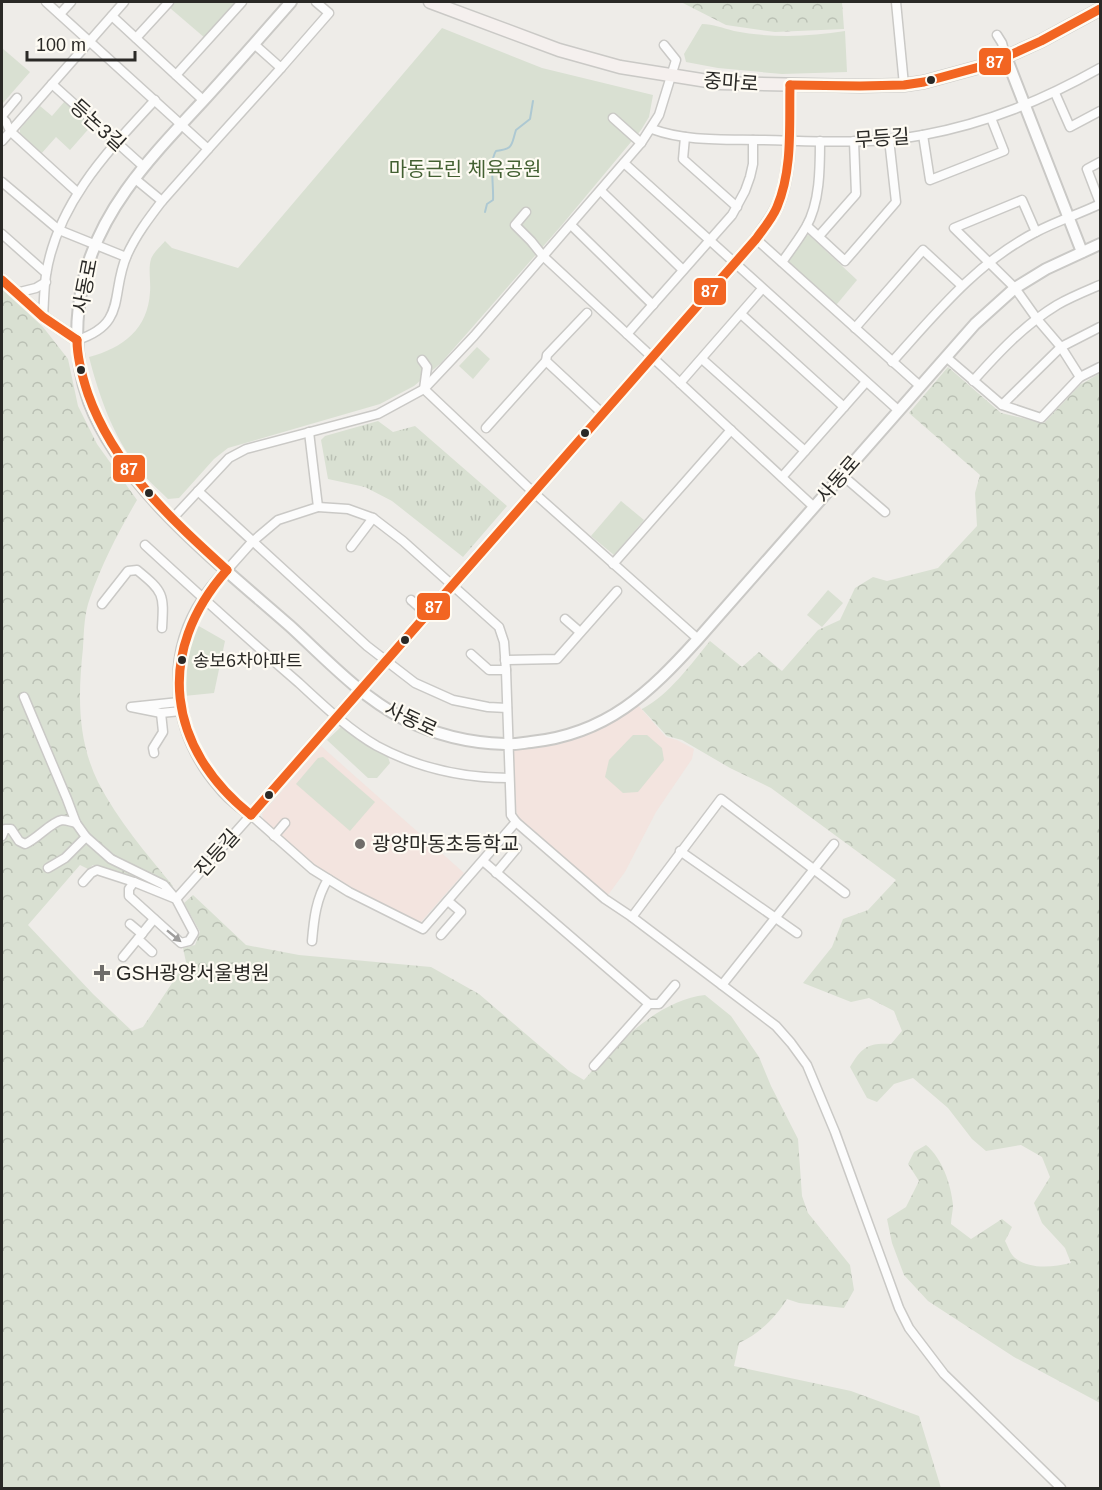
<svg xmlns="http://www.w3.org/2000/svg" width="1102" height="1490" viewBox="0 0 1102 1490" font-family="Helvetica,'Noto Sans KR',sans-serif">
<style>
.education{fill:#f3e4df}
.grass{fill:url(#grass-tufts)}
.forest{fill:url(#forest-crowns)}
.park{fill:#d9e0d2}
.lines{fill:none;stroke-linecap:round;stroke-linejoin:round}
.stream{stroke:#adc8d2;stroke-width:2}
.minor-casing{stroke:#cac9c6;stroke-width:11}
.tertiary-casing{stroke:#cac9c6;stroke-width:14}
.secondary-casing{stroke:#cac9c6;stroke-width:15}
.minor{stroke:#fcfcfc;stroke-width:8}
.tertiary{stroke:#fcfcfc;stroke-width:10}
.secondary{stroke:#f5f0ee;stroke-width:12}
.bus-1-casing{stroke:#fefbf3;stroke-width:14}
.bus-1{stroke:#f26522;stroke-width:9}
.oneway{fill:#9e9d9c}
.bus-dot{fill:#2a2926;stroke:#fefbf3;stroke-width:2}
.poi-dot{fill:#6f6d6a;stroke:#fefbf3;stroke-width:2}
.labels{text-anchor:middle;stroke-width:4.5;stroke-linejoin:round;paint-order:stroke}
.bus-label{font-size:18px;fill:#2a2926;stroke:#fefbf3;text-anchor:start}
.street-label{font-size:20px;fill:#2a2926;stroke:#fefbf3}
.park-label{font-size:20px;fill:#436032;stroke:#fefbf3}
.poi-label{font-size:20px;fill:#2a2926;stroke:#fefbf3;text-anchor:start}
.line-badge{stroke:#fefbf3;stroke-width:2}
.badge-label{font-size:16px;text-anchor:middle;font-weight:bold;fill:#fff}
</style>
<defs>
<pattern id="grass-tufts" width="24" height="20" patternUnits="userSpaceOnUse" patternTransform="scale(1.5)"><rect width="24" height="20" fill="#d9e0d2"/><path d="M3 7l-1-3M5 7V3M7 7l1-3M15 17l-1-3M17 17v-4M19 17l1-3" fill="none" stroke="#bac0b4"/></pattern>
<pattern id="forest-crowns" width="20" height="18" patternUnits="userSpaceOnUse" patternTransform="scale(1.5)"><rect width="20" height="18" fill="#d9e0d2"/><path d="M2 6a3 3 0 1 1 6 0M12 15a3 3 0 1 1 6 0" fill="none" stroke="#bac0b4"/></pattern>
</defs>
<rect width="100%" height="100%" fill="#eeece8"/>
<g class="education">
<polygon points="637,704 666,737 677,740 694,749 692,759 656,812 625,872 608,895 517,818 511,749 561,744"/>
<polygon points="321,746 464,873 421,922 416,923 376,902 313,866 263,821 262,814"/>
</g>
<polygon class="grass" points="378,421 393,432 415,426 507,506 463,557 392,501 365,487 328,479 321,440 325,436"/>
<g class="forest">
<polygon points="681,2 842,2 844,29 775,32 726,25"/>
<path d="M 2,289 L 43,327 L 68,359 L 78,406 L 97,444 L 137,500 C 119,531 102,563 90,598 C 84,614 84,632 83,648 C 78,695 77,739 98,782 C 118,821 146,853 173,886 L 171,888 L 93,865 L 88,869 L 80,865 L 28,925 L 93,994 L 132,1031 L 143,1027 L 186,962 L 183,948 L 195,945 L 200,932 L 184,903 L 193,895 L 246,945 L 299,955 L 431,967 L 479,994 L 569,1071 L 584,1080 C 614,1046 658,1000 705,995 L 731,1016 L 759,1057 L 771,1086 L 798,1139 L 802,1196 L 808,1213 L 850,1265 L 854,1290 L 844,1308 L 799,1303 L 787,1299 C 777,1316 758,1335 739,1343 L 734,1366 L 851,1391 L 919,1416 L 941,1488 L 2,1488 Z"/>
<path d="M 948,367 L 1001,413 L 1044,423 L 1080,385 L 1100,373 L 1100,1403 L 1014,1357 L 928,1301 L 904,1275 L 892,1243 L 887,1219 L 906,1207 L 919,1181 L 908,1164 L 914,1152 L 926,1145 C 942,1158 951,1184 953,1205 C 953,1211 951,1218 951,1224 L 971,1239 L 1002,1219 L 1012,1227 L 1005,1241 C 1008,1246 1010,1254 1015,1258 C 1031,1270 1053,1267 1071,1263 L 1065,1248 L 1042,1223 L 1034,1203 L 1050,1177 L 1042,1157 L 1021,1145 L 986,1151 L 972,1139 L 948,1108 L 913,1078 L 894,1084 L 877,1102 L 867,1098 L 850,1067 C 862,1047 868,1043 891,1044 L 902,1031 L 894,1011 L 869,998 L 851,1002 L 803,983 L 832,947 L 843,919 L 868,910 L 896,880 L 771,788 L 730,768 L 682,740 L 667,736 L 642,709 C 670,694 690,665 710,641 L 742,667 L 759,652 L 782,671 L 818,630 L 840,620 L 855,588 L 873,577 L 887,581 L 938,568 L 977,526 L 975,493 L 980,475 L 909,413 Z"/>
</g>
<g class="park">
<polygon points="175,2 236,2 205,38 170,8"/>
<path d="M 702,24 C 713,24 723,28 734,31 C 769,38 809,37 845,31 L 847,72 L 782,74 L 718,68 L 686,62 L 684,54 Z"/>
<path d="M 442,28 L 542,68 L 653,95 L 649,117 L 641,130 L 561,226 L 441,363 L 414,386 L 380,404 L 228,448 L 214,459 L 179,498 L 168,499 C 158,489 146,479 138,468 C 113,436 99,396 89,357 C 123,348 148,329 150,292 C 151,282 148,269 151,259 C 153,253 161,246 165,241 L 172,248 L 238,268 Z"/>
<polygon points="2,48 30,72 3,103 2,102"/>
<polygon points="65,101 92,125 70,150 56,137 41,154 20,136 20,129 40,106 52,116"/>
<polygon points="809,235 857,280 837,304 833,304 789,264 789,259 804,236"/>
<polygon points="477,347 490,359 473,379 459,366"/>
<polygon points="621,501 644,520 614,555 591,536"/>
<polygon points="828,590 843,603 822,627 807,615"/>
<path d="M 197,625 L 225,641 L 214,693 L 184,696 C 184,671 186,648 197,625 Z"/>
<polygon points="341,727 388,757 390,763 377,778 368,778 327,740"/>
<polygon points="633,735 647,735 662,748 664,760 638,792 623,793 605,777 609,760"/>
<polygon points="323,757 375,802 350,831 296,784 318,758"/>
</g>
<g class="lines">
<path class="stream" d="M 485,212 L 487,204 L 493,200 C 494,187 489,161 496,151 C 514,149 511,145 516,130 L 530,119 L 533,101"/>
<defs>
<g id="minor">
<polyline points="46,2 208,149 281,68"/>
<polyline points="896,2 904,85"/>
<polyline points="60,14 71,2"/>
<polyline points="112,16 203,100"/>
<polyline points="997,35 1002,43 1006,57"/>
<polyline points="136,38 169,2"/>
<polyline points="254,44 281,68 329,13 316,2"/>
<polyline points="176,75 242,2"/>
<polyline points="52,84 144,167"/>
<polyline points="1055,93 1070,127 1100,111"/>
<polyline points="2,116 17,98"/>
<polyline points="2,118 6,122 10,131 77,192"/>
<polyline points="613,118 641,143"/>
<path d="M 652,129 C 687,142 727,139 764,140 C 816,141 871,145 923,135 C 988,123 1043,100 1100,68"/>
<polyline points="923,135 930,180 1004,151 991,118"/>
<polyline points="685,137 683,159 737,207"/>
<polyline points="2,141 124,2"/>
<polyline points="1100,162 1087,169 1100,203"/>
<polyline points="624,163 898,410"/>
<polyline points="134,178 162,201 208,149"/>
<polyline points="2,182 59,230 126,257"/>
<polyline points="601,191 683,270"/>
<polyline points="526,212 515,225 531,241 543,256 814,507"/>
<polyline points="571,225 653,305"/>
<polyline points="807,226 845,261 896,202 889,139"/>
<polyline points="1036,232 1022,200 954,228 1015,288 1037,319 1061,347 1080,377"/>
<polyline points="2,234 46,273"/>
<polyline points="819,236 856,194 854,141"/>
<polyline points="756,239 920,386"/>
<path d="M 782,262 C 790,251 799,239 806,227 C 820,203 820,168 820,141"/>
<polyline points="16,293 36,288 46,282"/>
<polyline points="587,313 547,355 546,361 603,414"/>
<polyline points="741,314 844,407"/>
<path d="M 43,317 C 44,303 44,289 46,275 C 57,203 108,151 155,100"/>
<polyline points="855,328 923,250 961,285"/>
<polyline points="627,334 732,215 745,191 750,177 753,164 753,140"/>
<path d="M 77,340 C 128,324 110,293 127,255 C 136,235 149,218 162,201"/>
<polyline points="946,357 1002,405 1041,418 1080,377 1100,367"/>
<polyline points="702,359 805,451"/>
<polyline points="422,360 427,367 424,389 533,492 698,639"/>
<path d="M 892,362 C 936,313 977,262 1036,232 C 1057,221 1079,214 1100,204"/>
<path d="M 973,381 C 998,353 1024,325 1057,305 C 1071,297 1086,291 1100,285"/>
<polyline points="680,383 762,289"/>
<polyline points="1002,405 1061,347 1100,327"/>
<polyline points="486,428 546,361"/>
<polyline points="842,475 885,512"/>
<polyline points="782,477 866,382"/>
<polyline points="198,491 367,646 415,683 453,700 488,707 507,708"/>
<polyline points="173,518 229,458 246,449 378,414 424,389 474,336 641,143 659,115 676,60 664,45"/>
<path d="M 145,545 C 196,592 247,638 299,683 C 323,705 349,730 377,746 C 418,768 463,778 509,778"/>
<polyline points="351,547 373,518"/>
<polyline points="613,564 731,430"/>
<polyline points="227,570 252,542 278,520 318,507 309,432"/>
<polyline points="411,600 427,614"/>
<path d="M 102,604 L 128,571 L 137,570 C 164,592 164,594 162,628"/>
<polyline points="565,619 580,632"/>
<polyline points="471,654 489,670 506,670"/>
<polyline points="505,660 557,659 617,591"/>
<polyline points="24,697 67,799 76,823 86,837"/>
<polyline points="179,702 131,707 161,713 181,711"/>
<polyline points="154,753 153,748 163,732 161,713"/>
<polyline points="516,822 605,899 632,917 722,985 834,844"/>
<path d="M 2,836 L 5,829 L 11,829 L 19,841 L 25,844 C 37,839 51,822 62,820 C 66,820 72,822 76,823"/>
<polyline points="274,836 285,823"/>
<polyline points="680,851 797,933"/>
<polyline points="483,861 649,1004"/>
<polyline points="48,868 65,858 86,837 111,859 164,885 176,899 194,933 189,941 181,943 129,896 129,889 134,882 176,899"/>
<polyline points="496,873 517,848"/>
<polyline points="83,882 91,873 97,870 134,882"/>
<polyline points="176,899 251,815 312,869 349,892 423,929 516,822 511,815 506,670 504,642 499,627 403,541 373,518 348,509 318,507"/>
<polyline points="632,917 721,799 845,893"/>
<polyline points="130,924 142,934"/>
<polyline points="441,935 461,912 448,901"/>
<polyline points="138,939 152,952"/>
<path d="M 312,941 C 314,918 316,899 328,879"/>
<polyline points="123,957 154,919"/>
<polyline points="722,985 776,1026 791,1043 807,1065 835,1132 899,1308 909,1328 944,1374 1061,1488"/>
<polyline points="594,1066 649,1004 659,1004 675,985"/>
</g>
<g id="tertiary">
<path d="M 291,2 C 262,35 233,68 203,101 C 153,155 99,209 83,283 C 74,323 75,363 89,402 C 121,488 222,566 290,626 C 325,658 359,695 402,718 C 433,734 470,743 505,744 C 514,745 522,743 531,742 C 607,734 649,693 698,639 L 975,324 L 1015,288 L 1046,269 L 1100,244"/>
<polyline points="1006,57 1082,252"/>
<polyline points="2,280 43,317 77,340"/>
<path d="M 227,570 C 219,579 210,589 204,599 C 164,659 174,734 220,787 C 228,798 240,806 251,815 L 756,239 C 763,229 772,218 777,207 C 793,170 789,124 790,85"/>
</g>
<polyline id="secondary" points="430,2 559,50 620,67 720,83 860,86 904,85 924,82 990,64 1041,41 1100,9"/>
</defs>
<use href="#minor" class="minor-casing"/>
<use href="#tertiary" class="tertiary-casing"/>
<use href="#secondary" class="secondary-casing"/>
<use href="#minor" class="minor"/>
<use href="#tertiary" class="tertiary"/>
<use href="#secondary" class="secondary"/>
<defs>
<g id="bus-1">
<polyline points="790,85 860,86 904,85 924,82 990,64 1041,41 1100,9"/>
<polyline points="2,280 43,317 77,340"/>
<path d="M 77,340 C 77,359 82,376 88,394 C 114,467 171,519 227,570"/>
<path d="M 227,570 C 154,652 167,748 251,815"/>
<path d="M 251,815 L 756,239 C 763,229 772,219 777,207 C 793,169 789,125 790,85"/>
</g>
</defs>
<use href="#bus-1" class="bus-1-casing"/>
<use href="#bus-1" class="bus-1"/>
</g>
<defs><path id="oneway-solid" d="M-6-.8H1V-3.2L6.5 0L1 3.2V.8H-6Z" transform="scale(1.5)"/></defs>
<use class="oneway" href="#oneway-solid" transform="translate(174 936) rotate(39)"/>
<g class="bus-dot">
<circle cx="931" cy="80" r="5"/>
<circle cx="81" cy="370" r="5"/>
<circle cx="585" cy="433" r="5"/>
<circle cx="149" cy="493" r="5"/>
<circle cx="405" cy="640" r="5"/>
<circle cx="182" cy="660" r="5"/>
<circle cx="269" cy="795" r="5"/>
</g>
<g class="poi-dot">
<circle cx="360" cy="844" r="6"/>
<path d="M99 964h6v6h6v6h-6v6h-6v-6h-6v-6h6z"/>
</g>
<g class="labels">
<g class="bus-label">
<text x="193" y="667">송보6차아파트</text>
</g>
<g class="street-label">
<text transform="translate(731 82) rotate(4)" y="7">중마로</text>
<text transform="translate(98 125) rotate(42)" y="7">등논3길</text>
<text transform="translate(882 138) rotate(-4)" y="7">무등길</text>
<text transform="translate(85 286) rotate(-79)" y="7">사동로</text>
<text transform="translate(838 479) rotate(-49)" y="7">사동로</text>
<text transform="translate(411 719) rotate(25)" y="7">사동로</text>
<text transform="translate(217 853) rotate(-48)" y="7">진등길</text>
</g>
<g class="park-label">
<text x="465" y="176">마동근린 체육공원</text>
</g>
<g class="poi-label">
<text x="372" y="851">광양마동초등학교</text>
<text x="116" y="980">GSH광양서울병원</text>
</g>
</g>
<g class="line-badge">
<rect x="978" y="47" width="34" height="29" rx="6" fill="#f26522"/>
<rect x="693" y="277" width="34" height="29" rx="6" fill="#f26522"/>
<rect x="112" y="454" width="34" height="29" rx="6" fill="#f26522"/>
<rect x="416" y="592" width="35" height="29" rx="6" fill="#f26522"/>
</g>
<g class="badge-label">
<text x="995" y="68">87</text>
<text x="710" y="297">87</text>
<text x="129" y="475">87</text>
<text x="434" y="613">87</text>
</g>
<rect width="1102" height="1490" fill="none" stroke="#2a2926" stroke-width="6"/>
<path d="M27 51v9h108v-9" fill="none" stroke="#2a2926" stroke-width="3"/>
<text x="36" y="51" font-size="18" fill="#2a2926" stroke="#fefbf3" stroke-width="4.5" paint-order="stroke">100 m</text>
</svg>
